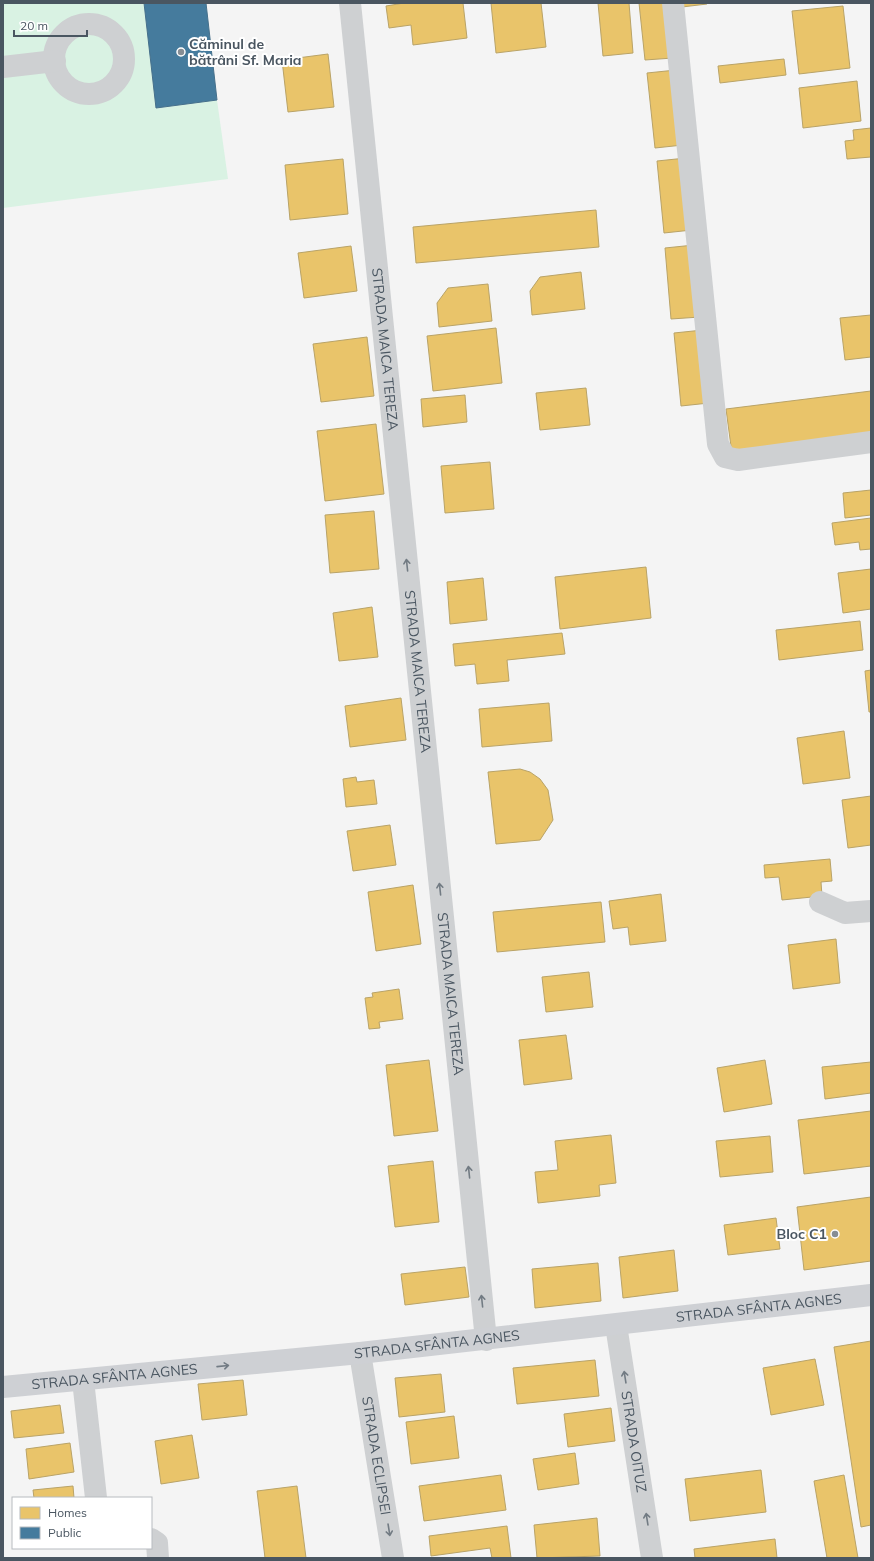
<svg xmlns="http://www.w3.org/2000/svg" width="874" height="1561" viewBox="0 0 874 1561" font-family="Mulish,sans-serif">
<style>
.garden{fill:#d9f2e3}
.homes{fill:#e9c46a;stroke:#b9a367}
.public{fill:#457b9d;stroke:#46708b}
.lines{fill:none;stroke-linecap:round;stroke-linejoin:round}
.street{stroke:#ced0d2;stroke-width:22}
.secondary{stroke:#ced0d4;stroke-width:22}
.oneway{stroke:#727b83}
.oneway2{stroke:#727b84}
.poi-dot{fill:#868d94;stroke:#fff;stroke-width:1.5}
.labels{text-anchor:middle;stroke-width:4;stroke-linejoin:round;paint-order:stroke}
.poi-label{font-size:14px;font-weight:bold;fill:#4a5661;stroke:#fff;text-anchor:start}
.street-label{font-size:14px;fill:#4a5661;stroke:#fff}
</style>
<rect width="100%" height="100%" fill="#f4f4f4"/>
<polygon class="garden" points="3,3 144,3 157,108 217,100 228,179 3,208"/>
<g class="homes">
<polygon points="404,3 463,3 467,38 413,45 411,25 389,28 386,6"/>
<polygon points="491,3 541,3 546,47 496,53"/>
<polygon points="598,3 629,3 633,53 603,56"/>
<polygon points="639,3 667,3 673,58 645,60"/>
<polygon points="682,3 707,3 707,4 682,7"/>
<polygon points="843,6 850,68 799,74 792,11"/>
<polygon points="328,54 334,107 288,112 282,60"/>
<polygon points="784,59 786,75 720,83 718,66"/>
<polygon points="676,70 683,145 655,148 647,73"/>
<polygon points="857,81 861,121 803,128 799,88"/>
<polygon points="871,128 871,157 847,159 845,141 854,140 853,130"/>
<polygon points="686,158 692,230 664,233 657,161"/>
<polygon points="343,159 348,214 290,220 285,165"/>
<polygon points="596,210 599,247 416,263 413,227"/>
<polygon points="694,245 700,317 671,319 665,248"/>
<polygon points="351,246 357,291 304,298 298,253"/>
<polygon points="581,272 585,309 532,315 530,291 540,277"/>
<polygon points="488,284 492,321 439,327 437,303 448,288"/>
<polygon points="871,315 871,357 845,360 840,318"/>
<polygon points="496,328 502,383 433,391 427,336"/>
<polygon points="703,330 709,403 681,406 674,333"/>
<polygon points="367,337 374,396 321,402 313,344"/>
<polygon points="586,388 590,425 540,430 536,393"/>
<polygon points="871,391 871,436 732,454 726,409"/>
<polygon points="465,395 467,422 423,427 421,399"/>
<polygon points="376,424 384,494 325,501 317,431"/>
<polygon points="490,462 494,509 445,513 441,466"/>
<polygon points="871,490 871,515 845,518 843,493"/>
<polygon points="374,511 379,569 330,573 325,515"/>
<polygon points="871,518 871,549 860,550 859,542 835,545 832,523"/>
<polygon points="646,567 651,618 560,629 555,577"/>
<polygon points="871,569 871,609 843,613 838,573"/>
<polygon points="483,578 487,620 450,624 447,582"/>
<polygon points="372,607 378,657 339,661 333,613"/>
<polygon points="860,621 863,650 779,660 776,630"/>
<polygon points="562,633 565,654 507,660 509,681 477,684 475,664 455,666 453,644"/>
<polygon points="871,670 871,712 869,712 865,671"/>
<polygon points="401,698 406,740 350,747 345,706"/>
<polygon points="549,703 552,741 482,747 479,709"/>
<polygon points="844,731 850,778 803,784 797,738"/>
<polygon points="520,769 530,772 540,779 548,790 553,820 540,840 496,844 488,772"/>
<polygon points="356,777 357,782 374,780 377,804 346,807 343,779"/>
<polygon points="871,796 871,845 848,848 842,800"/>
<polygon points="390,825 396,865 353,871 347,831"/>
<polygon points="830,859 832,881 821,882 822,896 782,900 779,877 765,878 764,865"/>
<polygon points="413,885 421,944 376,951 368,892"/>
<polygon points="661,894 666,941 630,945 628,927 613,929 609,901"/>
<polygon points="601,902 605,942 497,952 493,912"/>
<polygon points="836,939 840,983 793,989 788,945"/>
<polygon points="589,972 593,1007 546,1012 542,977"/>
<polygon points="399,989 403,1019 379,1022 380,1028 369,1029 365,998 373,997 372,993"/>
<polygon points="566,1035 572,1079 524,1085 519,1040"/>
<polygon points="429,1060 438,1131 394,1136 386,1065"/>
<polygon points="765,1060 772,1104 724,1112 717,1068"/>
<polygon points="871,1062 871,1093 825,1099 822,1067"/>
<polygon points="871,1111 871,1166 804,1174 798,1120"/>
<polygon points="611,1135 616,1183 599,1185 600,1196 538,1203 535,1172 558,1170 555,1141"/>
<polygon points="770,1136 773,1172 720,1177 716,1141"/>
<polygon points="433,1161 439,1222 395,1227 388,1166"/>
<polygon points="871,1197 871,1261 804,1270 797,1207"/>
<polygon points="776,1218 780,1249 728,1255 724,1225"/>
<polygon points="674,1250 678,1291 623,1298 619,1257"/>
<polygon points="598,1263 601,1301 535,1308 532,1269"/>
<polygon points="465,1267 469,1297 405,1305 401,1274"/>
<polygon points="871,1341 871,1525 861,1527 834,1347"/>
<polygon points="815,1359 824,1405 771,1415 763,1368"/>
<polygon points="595,1360 599,1396 517,1404 513,1368"/>
<polygon points="441,1374 445,1412 399,1417 395,1378"/>
<polygon points="243,1380 247,1415 202,1420 198,1384"/>
<polygon points="60,1405 64,1433 14,1438 11,1411"/>
<polygon points="611,1408 615,1441 568,1447 564,1414"/>
<polygon points="454,1416 459,1458 411,1464 406,1422"/>
<polygon points="192,1435 199,1478 161,1484 155,1441"/>
<polygon points="70,1443 74,1472 29,1479 26,1449"/>
<polygon points="575,1453 579,1484 538,1490 533,1459"/>
<polygon points="761,1470 766,1512 690,1521 685,1479"/>
<polygon points="501,1475 506,1510 424,1521 419,1486"/>
<polygon points="844,1475 858,1558 827,1558 814,1481"/>
<polygon points="73,1486 74,1498 34,1498 33,1490"/>
<polygon points="297,1486 306,1558 265,1558 257,1491"/>
<polygon points="597,1518 600,1556 537,1558 534,1525"/>
<polygon points="507,1526 511,1558 492,1558 490,1548 431,1556 429,1536"/>
<polygon points="775,1539 777,1558 695,1558 694,1549"/>
</g>
<polygon class="public" points="144,3 206,3 217,100 156,108"/>
<g class="lines">
<g class="street">
<path id="s1" d="M 350,3 L 486,1340"/>
<polyline points="673,3 718,444 725,457 738,460 871,442"/>
<circle cx="89" cy="59" r="35"/>
<polyline points="3,67 55,61"/>
<polyline points="820,902 845,913 871,911"/>
<path id="s2" d="M 616,1325 L 652,1558"/>
<path id="s3" d="M 360,1353 L 393,1558"/>
<polyline points="83,1380 96,1498"/>
<polyline points="151,1539 157,1543 158,1558"/>
</g>
<path class="secondary" id="s4" d="M 3,1387 L 360,1353 L 871,1295"/>
</g>
<defs><path id="oneway-shaft" d="M-6 0H5M1.5-3L5.5 0L1.5 3" fill="none" stroke-width="1.6" stroke-linecap="round" stroke-linejoin="round"/></defs>
<g class="oneway">
<use href="#oneway-shaft" transform="translate(407 565) rotate(-96)"/>
<use href="#oneway-shaft" transform="translate(440 889) rotate(-96)"/>
<use href="#oneway-shaft" transform="translate(469 1172) rotate(-96)"/>
<use href="#oneway-shaft" transform="translate(482 1301) rotate(-96)"/>
<use href="#oneway-shaft" transform="translate(625 1377) rotate(-99)"/>
<use href="#oneway-shaft" transform="translate(647 1519) rotate(-99)"/>
<use href="#oneway-shaft" transform="translate(389 1530) rotate(81)"/>
</g>
<use class="oneway2" href="#oneway-shaft" transform="translate(223 1366) rotate(-6)"/>
<g class="poi-dot">
<circle cx="181" cy="52" r="4"/>
<circle cx="835" cy="1234" r="4"/>
</g>
<g class="labels">
<g class="poi-label">
<text x="189" y="49">Căminul de<tspan x="189" dy="16">bătrâni Sf. Maria</tspan></text>
<text x="827" y="1239" text-anchor="end">Bloc C1</text>
</g>
<g class="street-label">
<text dy="5" stroke="none"><textPath href="#s1" startOffset="348">STRADA MAICA TEREZA</textPath></text>
<text dy="5" stroke="none"><textPath href="#s1" startOffset="672">STRADA MAICA TEREZA</textPath></text>
<text dy="5" stroke="none"><textPath href="#s1" startOffset="996">STRADA MAICA TEREZA</textPath></text>
<text dy="5" stroke="none"><textPath href="#s4" startOffset="760">STRADA SFÂNTA AGNES</textPath></text>
<text dy="5" stroke="none"><textPath href="#s4" startOffset="436">STRADA SFÂNTA AGNES</textPath></text>
<text dy="5" stroke="none"><textPath href="#s4" startOffset="112">STRADA SFÂNTA AGNES</textPath></text>
<text dy="5" stroke="none"><textPath href="#s2" startOffset="118">STRADA OITUZ</textPath></text>
<text dy="5" stroke="none"><textPath href="#s3" startOffset="104">STRADA ECLIPSEI</textPath></text>
</g>
</g>
<rect width="874" height="1561" fill="none" stroke="#4a5661" stroke-width="8"/>
<rect x="12" y="1497" width="140" height="52" fill="#ffffff" stroke="#b7bbc0"/>
<rect x="20" y="1507" width="20" height="12" fill="#e9c46a" stroke="#b7bbc0"/>
<text x="48" y="1517" font-size="12" fill="#4a5661">Homes</text>
<rect x="20" y="1527" width="20" height="12" fill="#457b9d" stroke="#b7bbc0"/>
<text x="48" y="1537" font-size="12" fill="#4a5661">Public</text>
<path d="M14 30v6h73v-6" fill="none" stroke="#4a5661" stroke-width="2"/>
<text x="20" y="30" font-size="12" fill="#4a5661" stroke="#ffffff" stroke-width="3" paint-order="stroke">20 m</text>
</svg>
